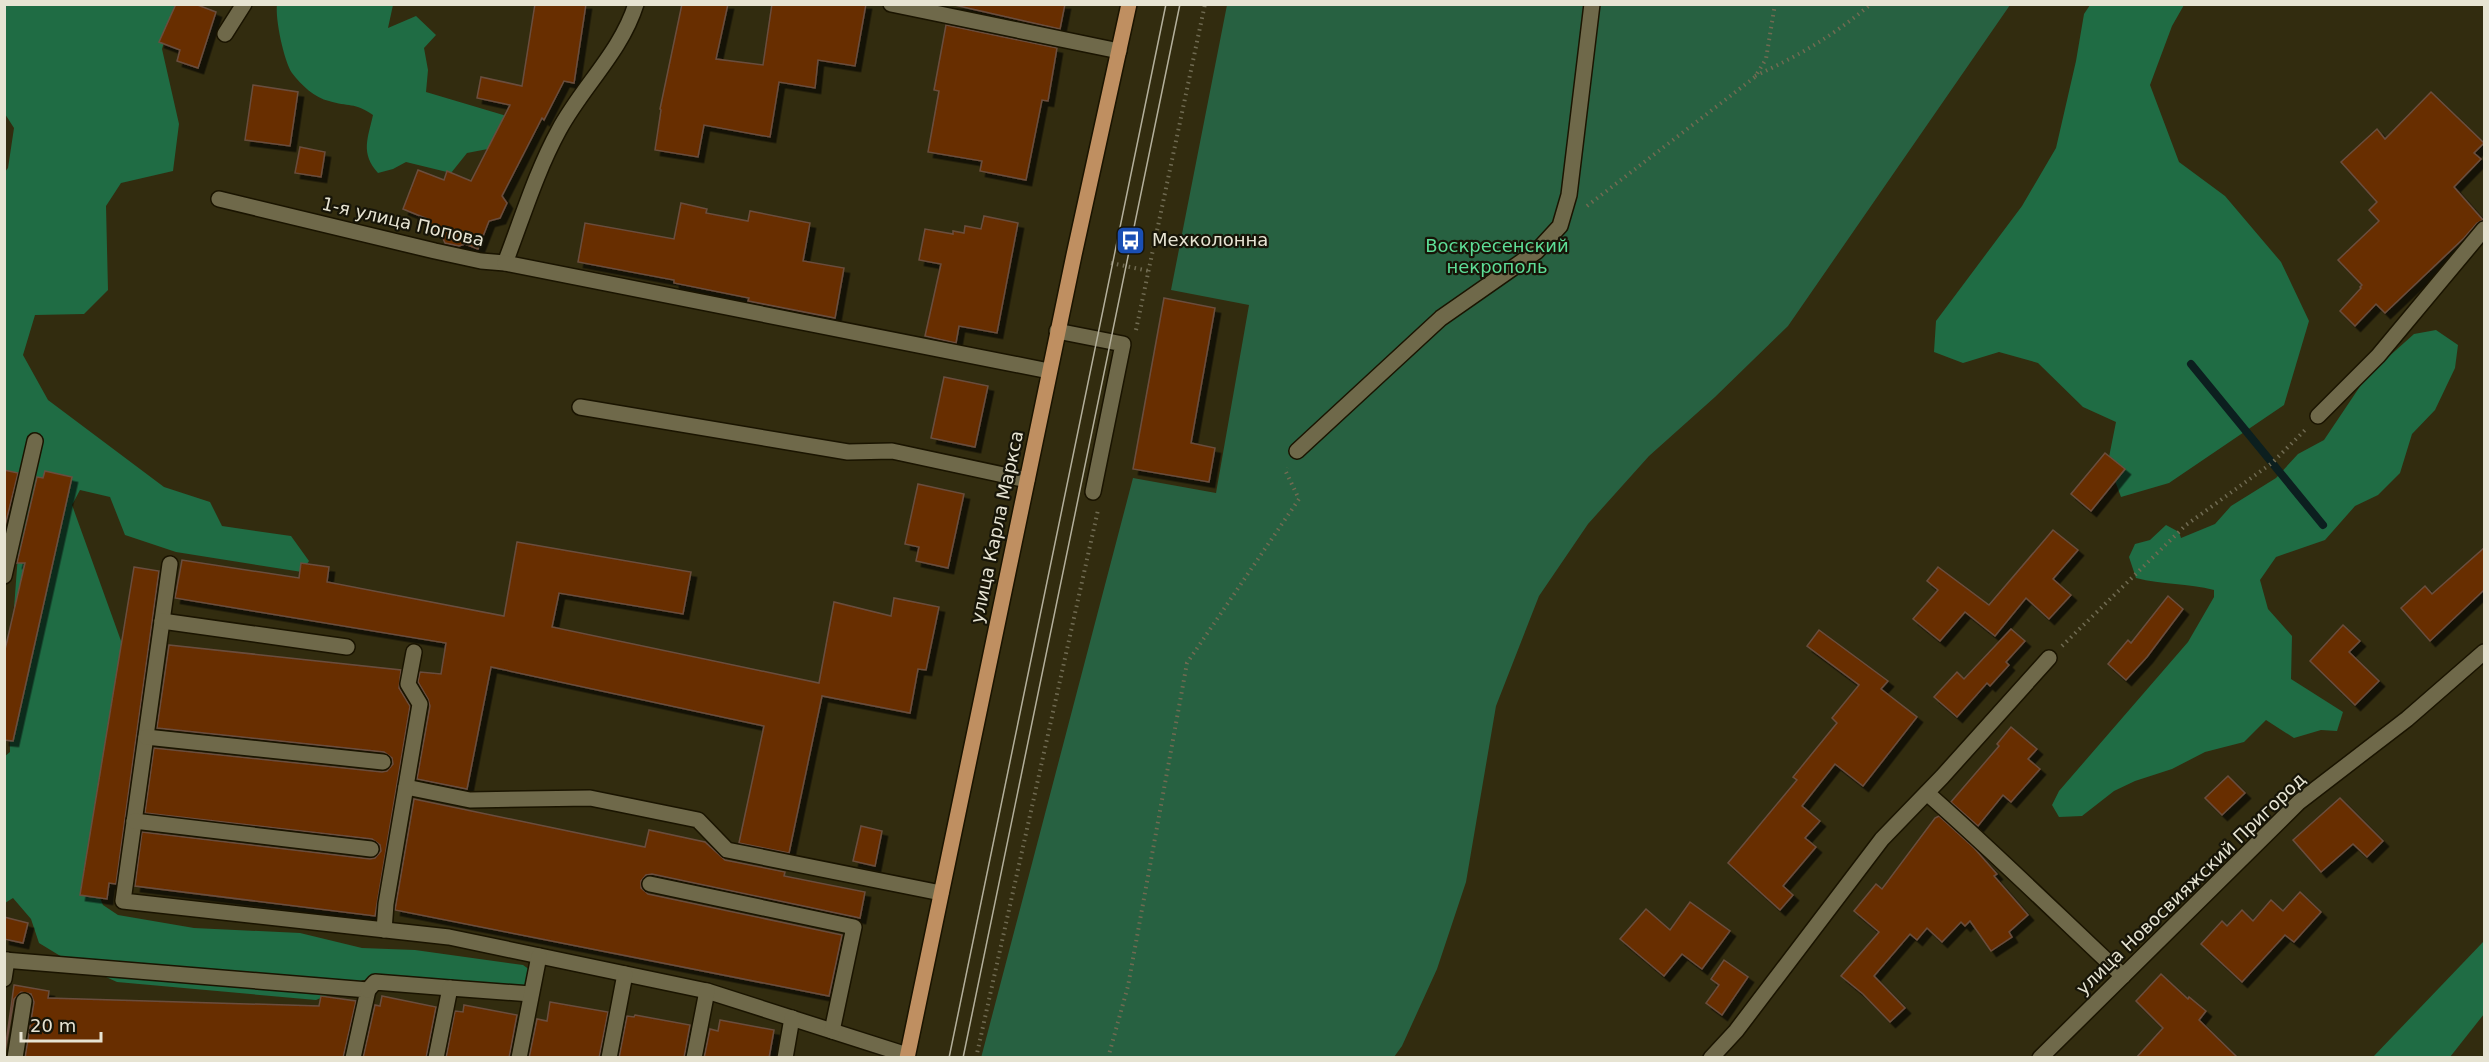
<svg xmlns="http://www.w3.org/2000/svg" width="2489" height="1062" viewBox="0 0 2489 1062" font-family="'DejaVu Sans',sans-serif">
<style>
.green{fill:#276141}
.forest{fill:#1f6c44}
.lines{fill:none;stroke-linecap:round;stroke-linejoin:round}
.stream{stroke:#0c1f1f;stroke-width:8}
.building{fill:#672d00;stroke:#6b4e3e;stroke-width:1.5;filter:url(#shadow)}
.minor-casing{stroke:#1a1400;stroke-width:18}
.major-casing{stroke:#1a1400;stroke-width:18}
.path{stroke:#706b52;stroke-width:4;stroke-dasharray:1.5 4.5;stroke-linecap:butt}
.minor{stroke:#6f694a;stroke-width:15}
.major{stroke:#bf8f61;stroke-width:15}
.tram{stroke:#b4b09c;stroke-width:1.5}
.labels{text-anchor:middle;stroke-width:4.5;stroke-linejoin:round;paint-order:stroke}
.street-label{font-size:18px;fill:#e7e4d3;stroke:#171508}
.poi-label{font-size:18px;fill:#e7e4d3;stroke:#171508;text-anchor:start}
.park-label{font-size:18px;fill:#5dde97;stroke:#171508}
</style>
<defs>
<filter id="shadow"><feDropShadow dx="5.5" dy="5.5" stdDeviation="0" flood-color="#0009"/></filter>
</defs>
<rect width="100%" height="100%" fill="#322c0f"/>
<polygon class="green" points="1227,5 2010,5 1788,326 1715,397 1649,456 1588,524 1539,596 1496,706 1466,882 1437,969 1402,1046 1394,1057 981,1058 1133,478 1216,493 1249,305 1171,290"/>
<g class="forest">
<path d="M 277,4 L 393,5 L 388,28 L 416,16 L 436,35 L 424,48 L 428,70 L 426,92 L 510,117 L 498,147 L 467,153 L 451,173 L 406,162 L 393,169 L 378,173 C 360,153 368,138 373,115 C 355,102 348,107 329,101 C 315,98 301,85 292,73 C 284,61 275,19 277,4 Z"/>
<polygon points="5,5 175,5 162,49 179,124 173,171 121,183 106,206 108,290 84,314 35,315 23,355 48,400 164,487 210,502 222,526 291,536 309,561 302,572 176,552 125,535 110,497 80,490 72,505 125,652 95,886 103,905 118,915 194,928 300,933 362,948 415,950 523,965 540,977 528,988 509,989 363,980 316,1000 117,982 62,957 39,943 31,919 13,898 5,903 4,757 10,752 9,675 20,528 19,501 4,480 4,173 8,168 14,128 5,114"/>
<polygon points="2090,5 2184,5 2172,26 2150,85 2179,162 2225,196 2281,262 2309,321 2284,405 2169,483 2121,497 2108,462 2116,422 2083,407 2038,363 1999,352 1963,363 1934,352 1936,321 2022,206 2056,148 2076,61 2084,14"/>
<path d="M 2436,330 L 2458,345 L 2455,368 L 2435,410 L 2412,434 L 2400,473 L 2378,495 L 2355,506 L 2325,540 L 2276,557 L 2260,580 L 2268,609 L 2292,636 L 2291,679 L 2343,712 L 2337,731 L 2321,730 L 2294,738 L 2266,720 L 2244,742 L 2205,752 L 2172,769 L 2135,781 L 2114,791 L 2082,816 L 2059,817 L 2052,805 L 2059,791 L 2188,642 L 2214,597 L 2214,590 C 2188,583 2162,585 2136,578 L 2129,557 L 2135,544 L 2150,540 L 2166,525 L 2179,532 L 2181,538 L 2215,524 L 2231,506 L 2276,478 L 2298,454 L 2324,440 L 2367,376 L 2414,334 Z"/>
<polygon points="2484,941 2484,1014 2450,1057 2373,1057"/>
</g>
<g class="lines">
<polyline class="stream" points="2191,364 2323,525"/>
</g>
<g class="building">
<polygon points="176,4 195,4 216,12 198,68 177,61 180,50 159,42"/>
<polygon points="535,4 586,4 574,83 564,81 544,120 542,118 502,196 507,203 500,218 489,221 478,249 465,244 459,246 445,243 441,234 427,228 430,220 403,209 418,170 444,180 447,171 471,181 510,105 477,98 481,77 522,86"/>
<polygon points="682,4 728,4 716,59 763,65 772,4 866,4 855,66 818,60 815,88 779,82 770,137 704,125 698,157 655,150 661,110 660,109"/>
<polygon points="950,4 1065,4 1060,29"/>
<polygon points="946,25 1057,48 1048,101 1042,100 1026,180 980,171 982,161 928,152 939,91 934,90"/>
<polygon points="253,85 298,92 290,146 245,140"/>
<polygon points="2431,92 2484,143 2474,153 2481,159 2454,187 2483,220 2477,223 2464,238 2385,313 2376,304 2355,326 2340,311 2361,288 2360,287 2362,285 2338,260 2379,221 2369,210 2377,202 2341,162 2377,129 2385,139"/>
<polygon points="300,147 325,152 321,177 295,173"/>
<polygon points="681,203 707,209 706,213 748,221 750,211 810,223 803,261 844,268 835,318 748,301 749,298 674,283 674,280 578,262 585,223 674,239"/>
<polygon points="984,216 1018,223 997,333 959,326 956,343 925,336 941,264 919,260 925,229 953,234 953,231 964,233 965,226 981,229"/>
<polygon points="1164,298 1215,308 1191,443 1215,448 1209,482 1133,469"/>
<polygon points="944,377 988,386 975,447 931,438"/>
<polygon points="2105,453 2125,469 2091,511 2071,494"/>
<polygon points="4,470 18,473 4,530"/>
<polygon points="45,471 72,477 13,741 4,740 4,654 25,563 17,563 37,477 43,478"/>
<polygon points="918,484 964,494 948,568 916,561 919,547 905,544"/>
<polygon points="2053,530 2078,550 2053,579 2071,595 2049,619 2026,598 1995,636 1965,612 1940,641 1913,619 1938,590 1927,581 1938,567 1989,605"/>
<polygon points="517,542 691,572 683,614 559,593 552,627 819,683 834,602 891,616 894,598 939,607 926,670 918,669 910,713 822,696 789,853 739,843 764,726 491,667 467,789 417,779 430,706 428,699 418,682 420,672 441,674 446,643 175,598 182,560 299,578 301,563 329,567 327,582 504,616"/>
<polygon points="2484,548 2484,590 2430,641 2401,608 2425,586 2432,594"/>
<polygon points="134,567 159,571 116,884 109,883 107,899 80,895"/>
<polygon points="2168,596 2183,609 2147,657 2126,680 2108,664 2128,640 2131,643"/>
<polygon points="2343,625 2360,641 2349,652 2379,681 2355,705 2310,661"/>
<polygon points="2011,629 2025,641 2006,662 2009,665 1990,686 1987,683 1957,717 1934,697 1957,672 1964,679"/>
<polygon points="1819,630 1888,681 1881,689 1917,717 1863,786 1835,764 1802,806 1820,821 1805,838 1816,847 1783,886 1793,895 1780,910 1728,863 1797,780 1793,777 1837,723 1832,718 1859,685 1807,646"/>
<polygon points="169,645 401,670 399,688 410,706 375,916 135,886 142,832 370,859 375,858 381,851 380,845 372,839 145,813 154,748 382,772 387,771 393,764 392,758 384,752 157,728"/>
<polygon points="2011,727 2037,749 2028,759 2040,769 2011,802 2003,795 1978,826 1951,802 1999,746 1997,744"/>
<polygon points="2228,776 2245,793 2222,815 2205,798"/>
<polygon points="2340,798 2383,841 2367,857 2353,844 2321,872 2293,840"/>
<polygon points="414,799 645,847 649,830 705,842 725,860 785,872 784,876 865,892 860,918 652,874 646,875 641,881 641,888 648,894 842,935 829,996 395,910"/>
<polygon points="1939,816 1974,848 1997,874 1994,876 2028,915 2009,932 2012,937 1991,951 1970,921 1965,926 1961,922 1942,942 1927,928 1917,940 1910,934 1874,976 1905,1008 1890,1022 1863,994 1841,976 1879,932 1854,911 1876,884 1882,889 1935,818"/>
<polygon points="861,826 882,831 875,866 853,861"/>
<polygon points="2300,892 2321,912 2294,942 2285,935 2242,982 2201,944 2222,921 2227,926 2242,910 2253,921 2271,900 2283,911"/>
<polygon points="1690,902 1730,931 1702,969 1682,954 1664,976 1620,939 1646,909 1670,930"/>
<polygon points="4,917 28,923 23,943 4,939"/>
<polygon points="1724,960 1748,977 1722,1015 1706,1003 1719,985 1711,979"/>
<polygon points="2161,974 2188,999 2189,997 2206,1011 2199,1020 2238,1058 2136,1058 2163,1028 2136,1001"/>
<polygon points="14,985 49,991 48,998 319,1006 321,996 356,1001 343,1058 25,1058 34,1002 31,994 21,992 14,999 4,1058"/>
<polygon points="382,996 436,1007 426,1058 363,1058 375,1005 380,1006"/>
<polygon points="550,1002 608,1012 599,1058 529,1058 537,1019 547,1021"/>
<polygon points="464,1005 517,1015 509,1058 446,1058 455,1011 463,1012"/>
<polygon points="635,1015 690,1025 684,1058 619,1058 627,1016 634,1017"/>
<polygon points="720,1020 774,1030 769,1058 704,1058 710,1029 718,1031"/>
</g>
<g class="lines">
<defs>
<g id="minor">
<polyline points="891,4 1119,51"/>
<polyline points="225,34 244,4"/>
<path d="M 219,199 L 435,251 L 481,261 L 505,263 C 522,219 536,172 559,130 C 582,87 621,52 636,4"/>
<polyline points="505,263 1049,371"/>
<polyline points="1057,331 1123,344 1093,492"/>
<polyline points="580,407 848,452 892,451 1027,480"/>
<polyline points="2318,416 2378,356 2484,229"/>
<polyline points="1297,451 1441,318 1537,251 1560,226 1569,195 1592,4"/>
<polyline points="170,564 123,901 449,937 707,991 907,1055"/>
<polyline points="4,576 35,441"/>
<polyline points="162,621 347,647"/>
<polyline points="146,737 383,762"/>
<polyline points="406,787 470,800 590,798 698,820 727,850 941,893"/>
<path d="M 1927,793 C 1994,852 2058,915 2123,976"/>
<polyline points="134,821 371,849"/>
<polyline points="650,884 854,927 832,1031"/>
<polyline points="384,930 386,904 420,704 408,684 414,652"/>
<polyline points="4,960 368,990 353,1058"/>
<polyline points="4,979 7,960"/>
<polyline points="368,990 375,982 450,988"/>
<polyline points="15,1058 24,1001"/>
<polyline points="436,1058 450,988 531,994"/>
<polyline points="519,1058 539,956"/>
<polyline points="609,1058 625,974"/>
<polyline points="694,1058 707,991"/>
<polyline points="785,1058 792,1018"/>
<polyline points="1711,1058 1736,1031 1882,839 1942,777 2049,658"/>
<polyline points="2040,1058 2299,802 2407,719 2484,652"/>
</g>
<polyline id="major" points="907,1058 1074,255 1129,4"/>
</defs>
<use href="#minor" class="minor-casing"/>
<use href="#major" class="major-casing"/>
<g class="path">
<path d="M 1755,76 C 1800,55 1833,36 1871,4"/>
<polyline points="1587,206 1755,77 1766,59 1775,4"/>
<polyline points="1111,263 1149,271"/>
<polyline points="1136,330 1205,4"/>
<polyline points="2062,646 2186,525 2272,463 2305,430"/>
<polyline points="976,1058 1098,510"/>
<polyline points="1108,1058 1128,986 1187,663 1299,499 1286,472 1288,468"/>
</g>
<use href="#minor" class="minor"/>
<use href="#major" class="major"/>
<g class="tram">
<polyline points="949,1058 1166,4"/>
<polyline points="963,1058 1180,4"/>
</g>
</g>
<defs>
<symbol id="bus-square" viewBox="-11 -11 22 22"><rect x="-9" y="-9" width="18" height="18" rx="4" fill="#1a4fb4" stroke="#171508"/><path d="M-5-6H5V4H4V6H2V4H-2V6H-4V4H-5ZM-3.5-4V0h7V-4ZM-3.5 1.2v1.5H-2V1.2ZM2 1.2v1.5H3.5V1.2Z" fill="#fff"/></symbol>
</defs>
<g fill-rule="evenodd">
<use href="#bus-square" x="1114" y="224" width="33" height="33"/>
</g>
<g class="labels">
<g class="street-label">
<text transform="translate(403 222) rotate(13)" y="6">1-я улица Попова</text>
<text transform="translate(997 527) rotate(-78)" y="6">улица Карла Маркса</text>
<text transform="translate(2191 884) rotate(-44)" y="6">улица Новосвияжский Пригород</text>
</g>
<g class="poi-label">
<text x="1152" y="246">Мехколонна</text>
</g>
<g class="park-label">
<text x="1497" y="252">Воскресенский<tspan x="1497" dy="21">некрополь</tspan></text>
</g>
</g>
<rect width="2489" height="1062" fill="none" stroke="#e7e4d3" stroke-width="12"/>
<path d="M21 1032v9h80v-9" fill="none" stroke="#e7e4d3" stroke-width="3"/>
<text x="30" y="1032" font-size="18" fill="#e7e4d3" stroke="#171508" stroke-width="4.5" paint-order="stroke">20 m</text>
</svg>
